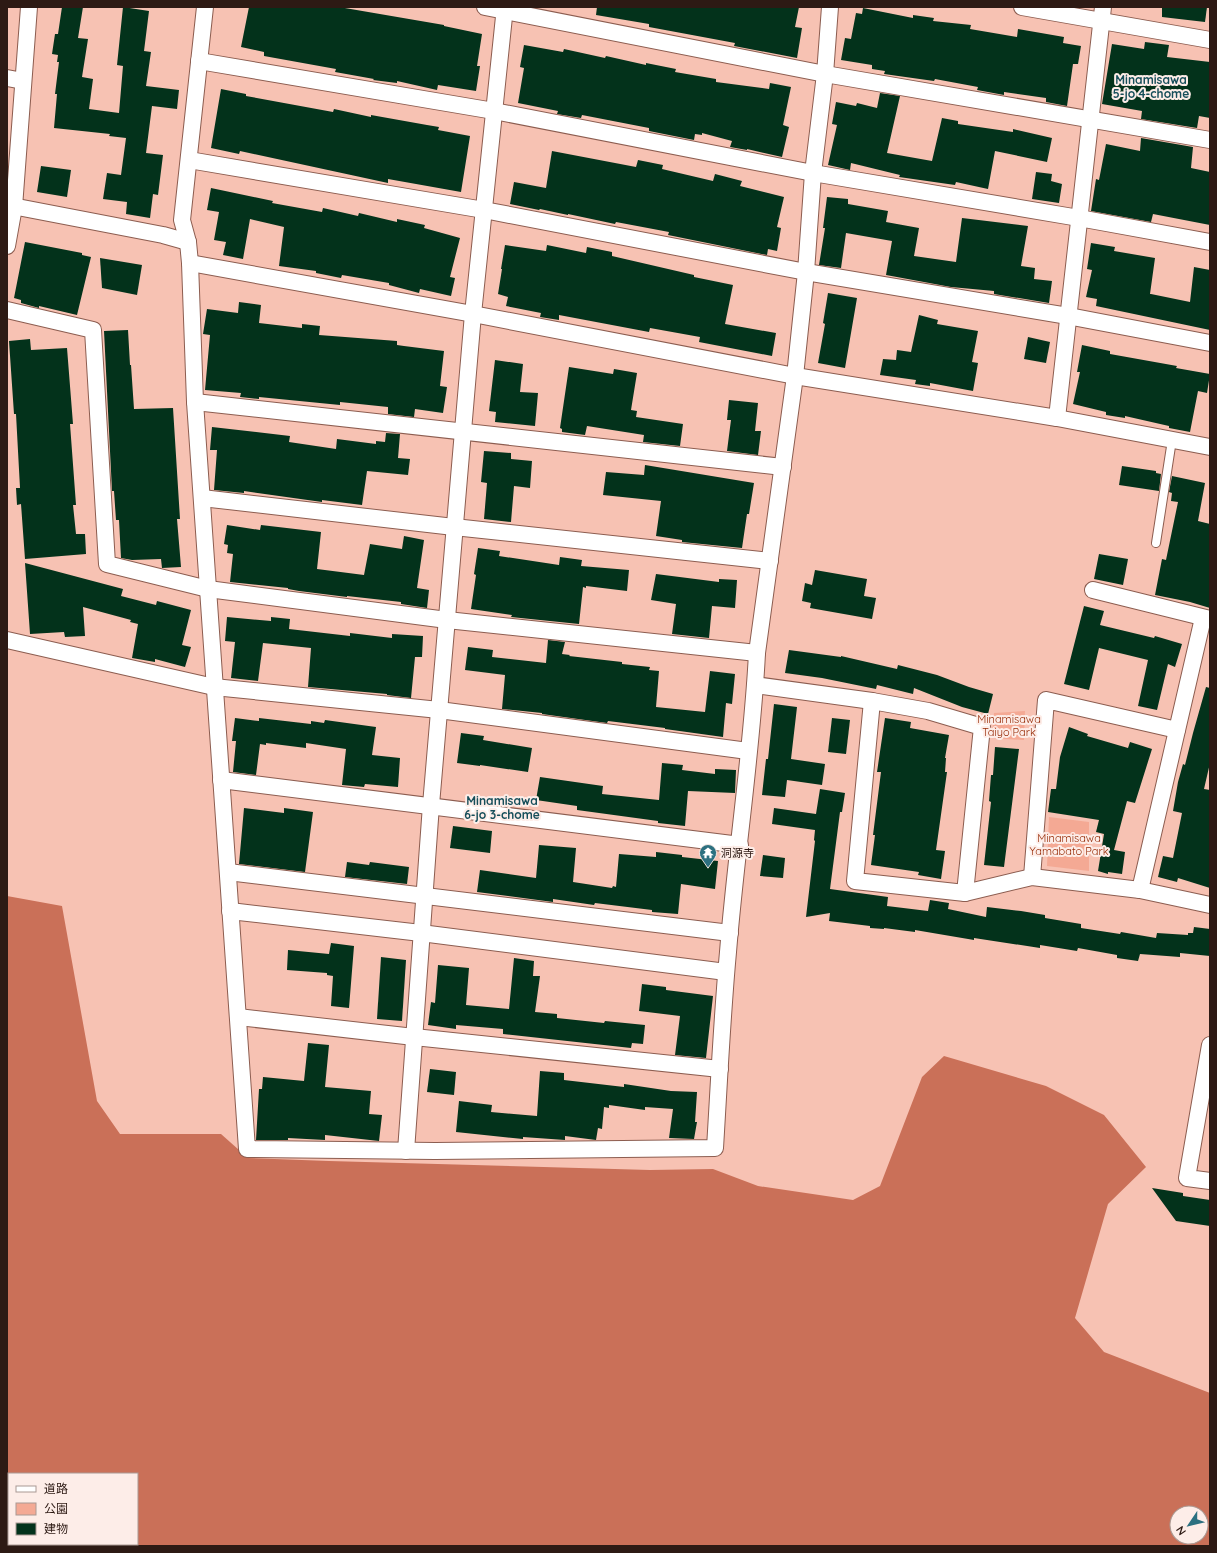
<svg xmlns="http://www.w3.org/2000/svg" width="1217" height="1553" viewBox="0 0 1217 1553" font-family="Quicksand,'Noto Sans JP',sans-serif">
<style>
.green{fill:#f4a994}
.forest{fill:#ca7058;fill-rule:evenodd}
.building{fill:#03321b}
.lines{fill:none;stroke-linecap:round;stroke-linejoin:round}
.lane-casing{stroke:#8c5d50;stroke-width:10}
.street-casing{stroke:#8c5d50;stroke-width:18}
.lane{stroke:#fff;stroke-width:8}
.street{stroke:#fff;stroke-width:16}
.labels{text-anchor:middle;stroke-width:4;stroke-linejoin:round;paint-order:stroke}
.park-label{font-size:11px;fill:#962a05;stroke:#fdede8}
.poi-label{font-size:11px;fill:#2d1a14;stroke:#fdede8;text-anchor:start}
.neighbourhood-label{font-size:12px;font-weight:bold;fill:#164e5a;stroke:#fdede8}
</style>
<rect width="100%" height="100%" fill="#f7c2b3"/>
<g class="green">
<polygon points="1025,711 1024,740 992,738 994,713"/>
<polygon points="1049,817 1089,822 1089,871 1047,866"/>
</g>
<path class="forest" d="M 7,896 L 62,906 L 97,1101 L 120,1134 L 221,1134 L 248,1158 L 329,1161 L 650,1170 L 713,1169 L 758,1186 L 853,1200 L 880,1186 L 922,1077 L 944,1056 L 1046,1086 L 1104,1115 L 1146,1167 L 1108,1204 L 1075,1318 L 1104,1352 L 1210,1393 L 1210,1546 L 7,1546 ZM 9,1474 L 137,1474 L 137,1544 L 9,1544 ZM 1177,1513 L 1201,1513 L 1201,1537 L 1177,1537 Z"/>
<g class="building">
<polygon points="62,7 83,7 78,38 88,39 82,77 93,79 89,109 119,113 123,66 117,65 123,7 149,11 144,51 151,52 146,86 179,90 177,109 152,106 146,153 163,155 158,195 153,194 150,218 126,214 127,202 103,199 107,173 121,175 126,138 109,136 110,134 54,128 57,94 55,94 59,62 57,62 58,55 52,54 55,34 58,34"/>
<polygon points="249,7 339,7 444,25 444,26 482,34 477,66 480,66 476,91 438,85 437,90 397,81 397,83 373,80 374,79 335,72 336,69 264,56 264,52 241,47"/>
<polygon points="597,7 799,7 795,27 802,28 797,58 734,46 735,43 649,27 649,24 596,15"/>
<polygon points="1162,7 1207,7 1205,22 1162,17"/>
<polygon points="863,8 913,18 913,15 934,18 933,21 971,25 970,29 1017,37 1018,29 1064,37 1063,43 1081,46 1078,64 1073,64 1067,106 1046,102 1046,98 1004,92 1004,95 977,90 978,87 935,79 934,81 884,74 885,71 872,69 872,65 841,60 845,38 851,39 856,13 862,14"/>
<polygon points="1145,42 1169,45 1167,57 1210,62 1210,118 1199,116 1197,128 1141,119 1142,111 1102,104 1112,44 1144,49"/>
<polygon points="524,45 563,52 564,49 605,58 606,56 646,65 646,63 676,69 675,72 716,79 716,82 769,89 770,83 791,87 783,125 789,127 782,157 747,149 747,150 730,147 732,141 702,133 702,135 695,134 694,140 649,131 649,128 582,115 581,118 557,114 558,111 518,103 524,68 520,67"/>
<polygon points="221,89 246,94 246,96 333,112 334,109 371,117 371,115 427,125 439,127 438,130 470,136 461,192 388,179 388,183 240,151 239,154 211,148"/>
<polygon points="880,93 900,96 887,153 932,161 942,118 958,121 958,124 1013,132 1013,129 1052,138 1047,162 995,151 988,189 956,182 955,185 899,177 900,175 851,163 850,170 828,165 837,125 832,124 836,102 856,106 857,103 877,108"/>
<polygon points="1141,138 1193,147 1191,168 1210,172 1210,225 1153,214 1151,222 1091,211 1096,179 1099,180 1106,144 1140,151"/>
<polygon points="552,151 636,167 638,160 663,165 662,169 713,181 715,174 742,181 740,186 784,197 777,227 781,228 777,251 768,249 767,255 668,235 669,232 616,222 615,224 568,214 568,215 540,209 539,210 510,204 514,182 546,188"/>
<polygon points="41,166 71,170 67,197 37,192"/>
<polygon points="1036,172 1052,174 1051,181 1062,184 1059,203 1032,199"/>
<polygon points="211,188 273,201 272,203 322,212 323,208 358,216 359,213 397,222 397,219 425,225 424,228 460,238 450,277 455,278 451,296 420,289 419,293 389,285 389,283 342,275 341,278 316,273 316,271 279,266 284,227 250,219 243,259 223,255 226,242 214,240 219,212 207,210"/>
<polygon points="827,197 848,199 848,204 888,211 886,222 919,228 914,256 956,262 962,218 1028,226 1021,266 1035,268 1034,279 1052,281 1049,303 994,294 994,291 951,287 886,275 892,241 846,233 841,268 819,265 825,228 823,228"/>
<polygon points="25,242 82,253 82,255 91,257 77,315 39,306 39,308 21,303 21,300 14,298"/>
<polygon points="1091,243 1115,247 1114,251 1155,258 1150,294 1151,294 1190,302 1194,267 1210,270 1210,330 1096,306 1097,299 1086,297 1092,270 1087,269"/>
<polygon points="505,245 546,251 547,245 586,253 587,247 612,252 612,256 694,275 694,277 733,285 725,324 776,333 772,356 699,342 700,337 650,328 649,332 559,315 559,320 540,317 541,313 506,306 508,297 498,294 502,269 501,269"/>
<polygon points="100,258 142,265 137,295 102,288"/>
<polygon points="828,293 857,298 845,368 818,363 825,324 823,323"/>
<polygon points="239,302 261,305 259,323 302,328 302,324 320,326 319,335 397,341 397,345 404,346 444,351 440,386 447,387 443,413 415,409 414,417 388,414 388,407 340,402 340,405 259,397 259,399 240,397 241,393 205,390 210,335 203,334 207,309 238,313"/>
<polygon points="919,315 938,320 937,324 978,331 972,362 978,363 973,391 930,383 930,386 915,384 916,380 880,375 883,359 896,360 897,350 911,352"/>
<polygon points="128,330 130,365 131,365 134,409 173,408 180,519 177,519 181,567 162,568 161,559 132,560 121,558 119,520 116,520 114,491 112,491 104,331"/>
<polygon points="1028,337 1050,342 1046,363 1024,359"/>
<polygon points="30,339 31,350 67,348 73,424 70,424 76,505 73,505 76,534 85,534 86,554 25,559 21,504 17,505 16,488 20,488 16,414 14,414 9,341"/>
<polygon points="1082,345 1110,351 1110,354 1177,366 1176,368 1210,374 1207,393 1198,391 1190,432 1169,428 1169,426 1125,416 1125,418 1106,415 1106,412 1073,404 1080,372 1077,372"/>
<polygon points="495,360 523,364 520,392 538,393 535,426 495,422 496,412 489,411"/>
<polygon points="569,367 613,374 614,369 637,373 631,410 637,411 636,417 683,424 680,446 643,442 644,435 587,426 585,435 562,432 562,429 560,428"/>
<polygon points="729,400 758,403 755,431 761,431 758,455 727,451 731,420 727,420"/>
<polygon points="212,427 290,436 289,442 336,449 337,439 376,444 376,441 385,442 386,433 400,434 398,458 410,459 408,475 367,471 362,505 322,500 322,502 244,491 244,493 214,490 217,450 210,450"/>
<polygon points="484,451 511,453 511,459 532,461 530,488 514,486 511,522 484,519 487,483 481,482"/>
<polygon points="645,465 754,483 749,514 747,514 742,548 682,542 682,540 656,536 661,501 603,495 606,472 644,475"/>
<polygon points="1122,466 1156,471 1156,473 1161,474 1159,491 1119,485"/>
<polygon points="1172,476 1205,483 1198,521 1210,524 1210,608 1190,602 1155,595 1162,559 1166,560 1178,502 1171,501 1172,493 1169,492"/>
<polygon points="227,525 260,530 261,525 321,532 317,569 364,575 370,544 402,549 404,536 424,540 417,588 429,590 427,608 401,604 401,602 347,596 347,597 299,591 288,589 288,588 230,582 233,554 227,553 228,545 224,544"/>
<polygon points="478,548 500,551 499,556 559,565 560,557 582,560 581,566 629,570 627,591 586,586 586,588 583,587 579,624 511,617 512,615 471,609 476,575 474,574"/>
<polygon points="1099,554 1128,559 1123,585 1094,579"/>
<polygon points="25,563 123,589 121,596 156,605 157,601 191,610 182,645 191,647 185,667 155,659 155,662 132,658 138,624 130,622 131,620 83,607 85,636 65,637 64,632 30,634"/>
<polygon points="815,570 867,579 864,596 876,598 872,619 810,608 811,603 802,601 805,583 812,585"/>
<polygon points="656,574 719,582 719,579 737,580 735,608 712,606 709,638 672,634 676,604 651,600"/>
<polygon points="1084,606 1104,611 1100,625 1154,638 1155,636 1182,644 1175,667 1168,664 1157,710 1138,706 1148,660 1099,648 1089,690 1064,684"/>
<polygon points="227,617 271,621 271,617 290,619 289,629 350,636 350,633 392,638 392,634 423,636 422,657 415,657 411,698 387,695 387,694 308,687 311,648 263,643 258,681 231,678 235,642 225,641"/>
<polygon points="548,640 565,642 562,654 570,655 569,656 622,662 622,664 650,667 649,670 659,671 656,707 705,712 710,671 735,674 732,704 726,703 723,737 665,729 665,728 608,721 607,723 542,714 542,713 502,709 505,675 465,670 468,647 493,650 492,657 546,663"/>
<polygon points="789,650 841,657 841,656 897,669 898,665 937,675 969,687 993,694 988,714 962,707 914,688 913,694 877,685 876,689 822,678 785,673"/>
<polygon points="1206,687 1210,688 1210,763 1204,789 1210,790 1210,888 1178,878 1177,882 1158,877 1163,856 1173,858 1182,813 1173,811 1178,782 1183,764 1185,765 1193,733"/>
<polygon points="774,704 797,707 791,759 825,764 822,785 787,780 785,797 762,795 766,759 768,759"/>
<polygon points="235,718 259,721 259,718 311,724 311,721 324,723 325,720 376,727 372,755 400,758 398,787 365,784 364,787 342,785 346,749 306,743 306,748 266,743 266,745 260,744 256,775 233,772 236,741 232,741"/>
<polygon points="832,718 850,720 846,754 828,752"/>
<polygon points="885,718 911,722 910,728 949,735 945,758 946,758 945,772 947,772 936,850 945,851 941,879 918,875 919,872 871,865 875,835 873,835 881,772 877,772"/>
<polygon points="1069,727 1088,734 1087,736 1128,748 1130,742 1152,749 1135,803 1127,801 1114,850 1125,852 1122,874 1108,872 1108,874 1098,871 1104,834 1096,832 1099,820 1048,812 1051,789 1056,789 1060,757"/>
<polygon points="461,733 484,736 483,740 532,748 528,772 480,765 480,766 457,763"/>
<polygon points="995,747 1019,749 1004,867 984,865 991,802 989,801 991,775 993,775"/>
<polygon points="662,763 683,765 682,770 715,774 715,769 736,770 735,793 688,791 685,826 658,823 658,821 577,810 577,806 536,800 540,777 603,786 602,794 659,800"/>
<polygon points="820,789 845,793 842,812 840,812 830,889 888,897 887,906 928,911 930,900 949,903 948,909 986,917 987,907 1021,911 1045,915 1045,918 1081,924 1081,928 1120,934 1121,932 1156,938 1157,933 1188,935 1188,933 1193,933 1194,927 1210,929 1210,956 1180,953 1180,957 1140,954 1138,961 1117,958 1117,955 1078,948 1077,951 1040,945 1040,948 974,938 974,940 915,930 915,932 884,928 884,929 870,928 870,926 829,921 830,913 806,917 815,841 814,840 815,830 772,824 774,808 816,814"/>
<polygon points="244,808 284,813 284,808 313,812 305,872 239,864"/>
<polygon points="453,826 492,831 490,853 450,848"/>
<polygon points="539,845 576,848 573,882 612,888 613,886 616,887 619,854 656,857 656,852 682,855 682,857 718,861 715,889 681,884 678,914 652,912 652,910 595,903 594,905 553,899 553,902 477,892 480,870 536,878"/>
<polygon points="763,855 785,858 783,878 760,876"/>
<polygon points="347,862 369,865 370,862 409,867 407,884 345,877"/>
<polygon points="331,943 354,946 349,1008 331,1006 333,976 327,975 327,973 287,970 288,950 329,954"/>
<polygon points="381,957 406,960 402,1021 377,1019"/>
<polygon points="514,958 534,961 533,976 540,976 535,1012 557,1014 557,1018 604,1023 605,1021 645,1025 643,1044 632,1043 631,1048 503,1034 503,1029 456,1025 456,1029 428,1025 431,1002 435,1003 438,965 469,968 466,1005 509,1009"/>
<polygon points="642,984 666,987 666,990 713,996 706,1058 675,1055 680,1016 639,1011"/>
<polygon points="308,1043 329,1045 325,1087 371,1091 369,1114 382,1115 379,1141 325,1135 325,1140 288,1138 288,1140 256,1140 259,1089 262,1089 263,1077 304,1081"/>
<polygon points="430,1069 456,1072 454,1095 427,1092"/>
<polygon points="540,1071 564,1073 564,1080 624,1087 624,1084 671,1091 697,1092 695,1122 697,1122 694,1139 669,1138 673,1109 645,1107 645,1110 609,1105 609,1108 604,1107 602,1129 598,1128 596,1140 565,1136 565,1140 523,1137 523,1139 456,1132 459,1101 492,1105 491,1112 537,1116"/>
<polygon points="1152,1188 1183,1193 1183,1196 1210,1200 1210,1226 1176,1221"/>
</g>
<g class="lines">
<defs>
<polyline id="lane" points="1156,543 1172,440"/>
<g id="street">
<path d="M 205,7 L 182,220 L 188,242 L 190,263 L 195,402 L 247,1149 L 435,1151 L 715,1148 C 719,1083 722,1017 728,952 C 736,852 752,753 757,653 L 795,376 L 806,272 L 813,173 L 825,74 L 830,7"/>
<polyline points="485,7 825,74 1210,140"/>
<polyline points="1022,7 1210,40"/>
<polyline points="199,61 494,111 813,173 1079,218 1210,242"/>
<polyline points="7,78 23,81"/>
<polyline points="189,160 484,210 806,272 1068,316 1210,343"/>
<polyline points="7,205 163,235 188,242"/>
<polyline points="7,246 14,207 29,7"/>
<polyline points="190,263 473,314 795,376 1057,418 1210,447"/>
<polyline points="7,310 93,330 107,564 208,589 447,620 757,653"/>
<polyline points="195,402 783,467"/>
<polyline points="1057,418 1103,7"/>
<polyline points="202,498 454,527 770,561"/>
<polyline points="1093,590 1210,619"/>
<polyline points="7,640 214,687 439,710 748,751"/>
<polyline points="755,685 872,701 928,711 982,727 965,893"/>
<polyline points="872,701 855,881 965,893 1032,877 1140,890 1210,905"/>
<polyline points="221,780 740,845"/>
<polyline points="228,872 730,933"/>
<polyline points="1032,877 1046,700 1177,730"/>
<polyline points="1140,890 1203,618"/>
<polyline points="230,911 421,933 726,972"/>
<polyline points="238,1017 414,1037 720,1069"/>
<polyline points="1210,1045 1187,1178 1210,1181"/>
<polyline points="406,1151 431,805 473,314 505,7"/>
</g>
</defs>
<use href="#lane" class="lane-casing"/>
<use href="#street" class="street-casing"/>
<use href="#lane" class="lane"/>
<use href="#street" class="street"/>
</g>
<defs>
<symbol id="temple-pin" viewBox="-11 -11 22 30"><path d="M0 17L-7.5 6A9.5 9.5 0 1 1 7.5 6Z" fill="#2c7080" stroke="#fdede8"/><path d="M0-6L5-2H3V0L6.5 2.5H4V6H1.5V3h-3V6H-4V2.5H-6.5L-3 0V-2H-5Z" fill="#fff"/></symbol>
</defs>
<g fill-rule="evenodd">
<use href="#temple-pin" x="698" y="843" width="20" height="27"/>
</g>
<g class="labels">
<g class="park-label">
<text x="1009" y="723">Minamisawa<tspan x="1009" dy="13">Taiyo Park</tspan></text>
<text x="1069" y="842">Minamisawa<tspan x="1069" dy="13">Yamabato Park</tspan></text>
</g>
<g class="poi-label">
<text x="721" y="857">洞源寺</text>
</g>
<g class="neighbourhood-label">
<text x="1151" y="84">Minamisawa<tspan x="1151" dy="14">5-jo 4-chome</tspan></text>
<text x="502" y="805">Minamisawa<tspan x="502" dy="14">6-jo 3-chome</tspan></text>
</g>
</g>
<rect width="1217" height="1553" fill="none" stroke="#2d1a14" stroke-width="16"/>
<rect x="8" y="1473" width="130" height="72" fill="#fdede8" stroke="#aa9993"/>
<rect x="16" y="1486" width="20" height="6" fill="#ffffff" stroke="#aa9993"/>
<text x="44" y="1493" font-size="12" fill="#2d1a14">道路</text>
<rect x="16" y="1503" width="20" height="12" fill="#f4a994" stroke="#aa9993"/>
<text x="44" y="1513" font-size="12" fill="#2d1a14">公園</text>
<rect x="16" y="1523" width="20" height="12" fill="#03321b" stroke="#aa9993"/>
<text x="44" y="1533" font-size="12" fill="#2d1a14">建物</text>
<g transform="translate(1189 1525) rotate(235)"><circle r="19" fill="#fdede8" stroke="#aa9993"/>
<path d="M0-3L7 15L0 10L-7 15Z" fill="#2c7080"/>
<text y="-6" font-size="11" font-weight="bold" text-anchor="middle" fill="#2d1a14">N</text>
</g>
</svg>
